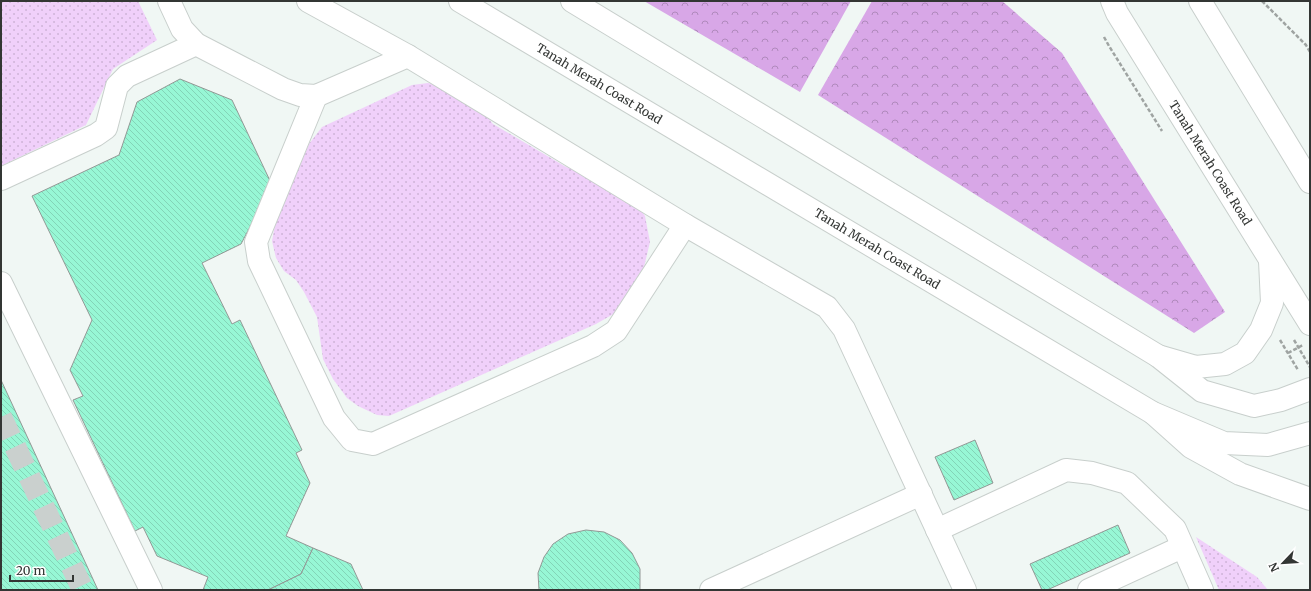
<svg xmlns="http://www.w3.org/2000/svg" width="1311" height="591" viewBox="0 0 1311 591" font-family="Merriweather,serif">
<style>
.grass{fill:url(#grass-dots)}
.forest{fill:url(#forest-crowns)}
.building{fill:url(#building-back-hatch);stroke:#929895}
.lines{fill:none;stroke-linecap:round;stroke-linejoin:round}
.minor-tunnel{stroke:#cad0ce;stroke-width:22;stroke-dasharray:22 11;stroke-linecap:butt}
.minor-casing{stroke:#c8cfcc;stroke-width:24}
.major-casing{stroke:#c8cfcc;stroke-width:24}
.path{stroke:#9fa4a2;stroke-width:2.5;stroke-dasharray:4 2;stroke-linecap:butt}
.minor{stroke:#fff;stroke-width:22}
.major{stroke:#fff;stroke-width:22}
.labels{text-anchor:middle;stroke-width:3.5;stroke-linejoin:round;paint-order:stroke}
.street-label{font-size:12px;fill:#333634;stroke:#fff}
</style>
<defs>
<pattern id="grass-dots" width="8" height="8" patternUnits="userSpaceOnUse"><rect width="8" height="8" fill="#f0d0fa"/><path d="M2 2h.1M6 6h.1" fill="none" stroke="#ceb3d7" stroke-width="1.8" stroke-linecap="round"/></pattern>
<pattern id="forest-crowns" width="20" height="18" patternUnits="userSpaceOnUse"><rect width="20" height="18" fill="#d8a7e7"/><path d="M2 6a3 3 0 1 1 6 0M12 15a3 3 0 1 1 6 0" fill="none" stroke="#b089bc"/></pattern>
<pattern id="building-back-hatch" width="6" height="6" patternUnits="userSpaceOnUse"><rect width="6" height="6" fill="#97f7d5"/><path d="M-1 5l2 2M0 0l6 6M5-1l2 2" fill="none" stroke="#83d4b7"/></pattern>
</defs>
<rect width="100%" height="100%" fill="#f0f7f4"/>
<g class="grass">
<polygon points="1,1 138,1 157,40 113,69 86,125 1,166"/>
<polygon points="428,83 452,89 477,104 493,124 566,167 590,173 632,199 645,216 650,242 644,267 617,312 596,324 389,416 377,415 358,406 347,398 333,379 323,359 317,317 304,292 296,280 284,271 276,258 272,241 275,225 309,144 322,127 412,85"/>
<polygon points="1196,537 1257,577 1268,590 1219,590"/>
</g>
<g class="forest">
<polygon points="644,1 851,1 800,92"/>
<polygon points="872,1 1002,1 1062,53 1225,312 1194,333 818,95"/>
</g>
<g class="building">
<polygon points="180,79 232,100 272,185 241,244 202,263 232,324 240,320 302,450 296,453 310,483 286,536 313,548 301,574 268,590 203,590 208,577 157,556 143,527 135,531 73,400 83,396 70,370 92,320 32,196 119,155 137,102"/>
<polygon points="1,380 98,590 1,590"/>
<polygon points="975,440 993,483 954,500 935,457"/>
<polygon points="1118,525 1130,553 1047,590 1042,590 1030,564"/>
<polygon points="586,530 604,532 620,540 632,553 640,569 640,590 539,590 538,573 544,557 553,544 568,534"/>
<polygon points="313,548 351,564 363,590 268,590 301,574"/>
</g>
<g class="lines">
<polyline class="minor-tunnel" points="1,417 83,590"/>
<defs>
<g id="minor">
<polyline points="169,1 182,29 196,44 283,89 300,95 316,96 408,56"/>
<polyline points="308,1 408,56 685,225 827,307 844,329 965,590"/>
<polyline points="460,1 1153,413 1224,443 1268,445 1310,433"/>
<polyline points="572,1 1158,356 1202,391 1254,406 1281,400 1310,389"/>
<polyline points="316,96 256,242 259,261 334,418 352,440 373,444 593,346 616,331 685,225"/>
<polyline points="1,179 96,135 106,128 117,86 127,76 196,44"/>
<polyline points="1,283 151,590"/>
<polyline points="937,530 1066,470 1092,473 1127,483 1175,529 1202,590"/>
<polyline points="711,590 921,494"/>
<polyline points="1089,590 1182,547"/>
</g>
<g id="major">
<polyline points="1112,1 1117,13 1310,324"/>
<polyline points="1200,1 1310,182"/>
<polyline points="1158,356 1196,367 1225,364 1245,353 1261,330 1272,303 1270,261"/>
<polyline points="1153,413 1191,447 1240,474 1310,499"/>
</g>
</defs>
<use href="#minor" class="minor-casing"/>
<use href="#major" class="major-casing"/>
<g class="path">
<polyline points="1262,1 1306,45 1310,52"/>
<polyline points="1104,37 1109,46 1162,131"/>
<polyline points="1280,340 1298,370"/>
<polyline points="1294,340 1310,367"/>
<polyline points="1288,353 1303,345"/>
</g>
<use href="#minor" class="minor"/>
<use href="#major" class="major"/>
</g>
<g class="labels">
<g class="street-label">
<text transform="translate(599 84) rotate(31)" y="4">Tanah Merah Coast Road</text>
<text transform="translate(1210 163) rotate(58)" y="4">Tanah Merah Coast Road</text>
<text transform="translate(877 249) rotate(31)" y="4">Tanah Merah Coast Road</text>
</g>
</g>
<rect width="1311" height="591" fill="none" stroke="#333634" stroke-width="4"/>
<g transform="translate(1283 563) rotate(245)" stroke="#ffffff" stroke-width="3" paint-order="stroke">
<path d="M0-3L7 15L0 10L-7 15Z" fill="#333634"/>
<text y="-6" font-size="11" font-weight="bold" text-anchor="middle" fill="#333634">N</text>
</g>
<path d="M10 575v6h63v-6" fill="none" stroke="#333634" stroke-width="2"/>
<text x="16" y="575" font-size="12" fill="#333634" stroke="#ffffff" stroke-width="3" paint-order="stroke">20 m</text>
</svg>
